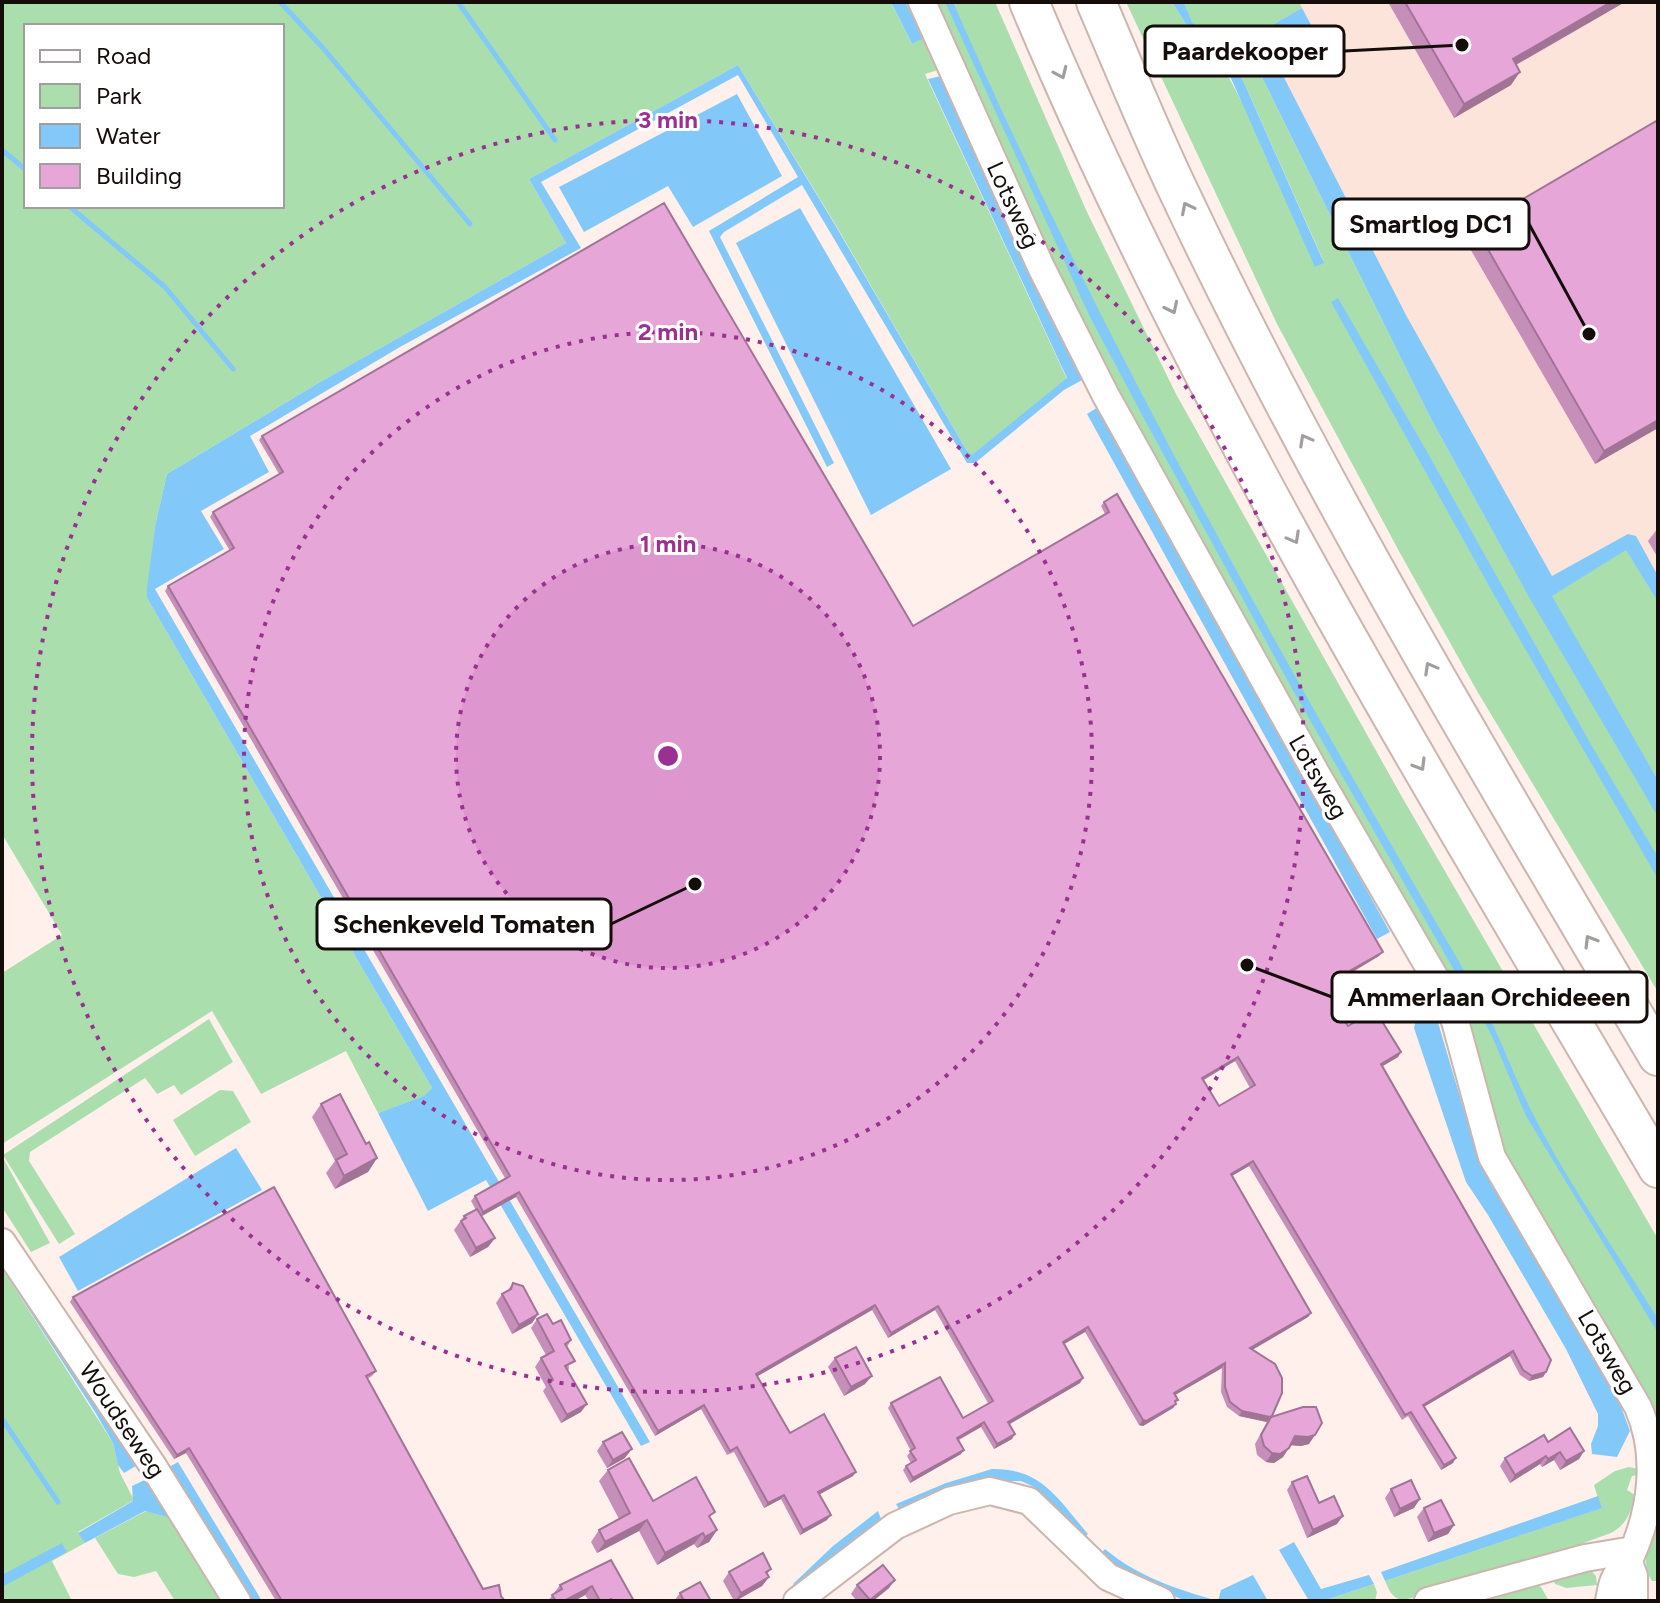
<svg xmlns="http://www.w3.org/2000/svg" width="1660" height="1603" viewBox="0 0 1660 1603" font-family="Figtree,sans-serif">
<style>
.built{fill:#fde4da}
.green{fill:#abdead;fill-rule:evenodd}
.water{fill:#82c9f9}
.lines{fill:none;stroke-linecap:round;stroke-linejoin:round}
.stream{stroke:#82c9f9;stroke-width:5}
.minor-casing{stroke:#ccb5ad;stroke-width:30}
.highway-casing{stroke:#ccb5ad;stroke-width:42}
.minor{stroke:#fff;stroke-width:26}
.highway{stroke:#fff;stroke-width:38}
.wall{fill:#c68fb9;fill-rule:evenodd}
.shaded-wall{fill:#a17496}
.building{fill:#e6a6d7;stroke:#a17496;stroke-width:2;fill-rule:evenodd}
.oneway{stroke:#a19e9d}
.ring{fill:none;stroke:#993092;stroke-width:4;stroke-dasharray:4 8}
.labels{text-anchor:middle;stroke-width:6;stroke-linejoin:round;paint-order:stroke}
.street-label{font-size:24px;fill:#140d0a;stroke:#fff}
.centre{fill:#993092;stroke:#fff;stroke-width:4}
.ring-label{font-size:24px;text-anchor:middle;font-weight:bold;fill:#993092;stroke:#fff;stroke-width:6;stroke-linejoin:round;paint-order:stroke}
.leader{fill:none;stroke:#140d0a;stroke-width:3}
.callout-dot{fill:#140d0a;stroke:#fff;stroke-width:3}
.callout{fill:#fff;stroke:#140d0a;stroke-width:3}
.callout-label{font-size:26px;text-anchor:middle;font-weight:bold;fill:#140d0a}
</style>
<rect width="100%" height="100%" fill="#fff0eb"/>
<polygon class="built" points="1232,2 1658,2 1658,791"/>
<g class="green">
<path d="M 2,2 L 891,2 L 912,44 L 923,38 L 905,2 L 915,2 L 927,31 L 924,38 L 938,70 L 925,74 L 1067,379 L 975,454 L 972,456 L 967,451 L 834,222 L 738,65 L 529,179 L 566,243 L 320,382 L 167,474 L 155,526 L 147,598 L 432,1088 L 425,1096 L 378,1113 L 346,1051 L 261,1094 L 212,1011 L 2,1144 L 2,973 L 62,935 L 2,834 ZM 26,26 L 282,26 L 282,206 L 26,206 Z"/>
<polygon points="929,2 995,2 1087,212 1176,394 1402,797 1658,1239 1658,1431 1504,1155 1475,1057 1118,399"/>
<polygon points="1126,2 1172,2 1201,48 1221,62 1324,262 1234,60 1192,22 1184,2 1299,2 1302,8 1244,41 1430,417 1529,596 1658,794 1658,992 1477,691 1400,553 1277,324"/>
<polygon points="1626,549 1658,602 1658,780 1551,596"/>
<polygon points="209,1019 233,1062 181,1095 174,1085 157,1094 145,1078 30,1152 29,1161 75,1234 59,1244 3,1155"/>
<polygon points="220,1090 233,1091 251,1122 195,1156 173,1120"/>
<polygon points="2,1156 50,1243 31,1252 2,1207"/>
<polygon points="2,1268 113,1443 120,1473 134,1500 78,1532 85,1543 52,1561 72,1601 2,1601"/>
<path d="M 1629,1467 L 1639,1469 L 1639,1475 L 1632,1476 L 1627,1490 L 1635,1495 C 1631,1513 1627,1524 1611,1533 L 1459,1588 L 1402,1600 C 1392,1598 1389,1590 1385,1581 L 1601,1508 L 1594,1485 L 1615,1471 Z"/>
<path d="M 1658,1497 L 1658,1581 L 1652,1581 C 1637,1558 1653,1523 1658,1497 Z"/>
<polygon points="146,1511 170,1518 223,1601 175,1601 156,1571 134,1577 118,1574 95,1538"/>
<polygon points="1589,1568 1596,1576 1597,1585 1566,1588 1555,1584 1551,1575"/>
<polygon points="1532,1583 1541,1587 1549,1601 1454,1601"/>
<polygon points="1374,1584 1377,1592 1375,1601 1323,1601"/>
</g>
<g class="water">
<polygon points="891,2 905,2 924,38 912,44"/>
<path d="M 945,2 L 953,2 C 1103,345 1288,668 1476,991 C 1499,1032 1512,1073 1533,1114 C 1569,1185 1616,1251 1658,1319 L 1658,1333 L 1526,1116 L 1491,1034 L 1295,694 L 1148,426 L 1090,317 Z"/>
<polygon points="1172,2 1184,2 1192,22 1234,60 1324,263 1315,267 1229,74 1221,62 1201,48"/>
<polygon points="1302,8 1317,36 1275,60 1406,315 1552,576 1628,534 1636,536 1658,576 1658,602 1626,550 1552,596 1658,780 1658,817 1529,597 1430,417 1244,41"/>
<polygon points="738,65 834,223 967,451 972,455 1067,378 928,79 941,76 1084,379 1064,390 975,463 967,463 802,185 724,232 720,237 834,463 827,467 709,231 798,177 738,75 541,182 581,248 400,347 250,436 269,472 201,511 224,549 155,589 650,1442 641,1446 486,1180 428,1211 378,1113 424,1096 432,1088 147,598 147,589 155,526 167,474 320,382 566,243 529,179"/>
<polygon points="737,94 782,176 693,227 668,186 584,232 559,187"/>
<polygon points="800,208 951,469 871,515 736,243"/>
<polygon points="1338,298 1426,450 1593,748 1658,857 1658,879 1493,593 1331,302"/>
<polygon points="1098,407 1390,932 1377,939 1087,414"/>
<polygon points="1432,1002 1476,1151 1521,1233 1616,1393 1630,1431 1617,1457 1592,1454 1591,1444 1598,1426 1598,1414 1566,1349 1488,1215 1466,1182 1414,1028 1418,1010"/>
<polygon points="236,1148 262,1190 78,1291 59,1257"/>
<polygon points="2,1251 141,1463 124,1473 118,1465 113,1443 95,1412 2,1268"/>
<polygon points="178,1462 262,1601 249,1601 169,1467"/>
<path d="M 992,1469 C 1042,1468 1058,1499 1088,1534 L 1083,1539 L 1032,1486 L 1021,1481 L 1004,1481 L 901,1513 L 896,1504 L 946,1483 Z"/>
<polygon points="151,1477 223,1601 170,1518 145,1511 85,1543 78,1533 133,1501 132,1486"/>
<polygon points="1598,1496 1602,1508 1385,1581 1381,1572"/>
<polygon points="878,1511 881,1519 799,1594 793,1584 833,1546"/>
<polygon points="1294,1542 1321,1589 1369,1575 1374,1584 1323,1601 1309,1601 1279,1550"/>
<polygon points="62,1543 67,1552 2,1587 2,1575"/>
<path d="M 1105,1549 C 1138,1577 1177,1589 1218,1601 L 1187,1601 L 1168,1594 L 1130,1577 L 1099,1556 Z"/>
<polygon points="1253,1575 1268,1601 1218,1601 1221,1590"/>
</g>
<g class="lines">
<g class="stream">
<polyline points="280,2 323,48 470,224"/>
<polyline points="458,2 555,140"/>
<polyline points="2,150 26,170"/>
<polyline points="69,206 165,287 233,369"/>
<polyline points="2,1419 58,1502"/>
</g>
<defs>
<g id="minor">
<path d="M 922,2 L 1041,267 L 1105,394 L 1316,773 L 1441,988 L 1455,1021 L 1492,1157 L 1638,1407 C 1659,1455 1652,1510 1630,1558 C 1628,1564 1622,1566 1619,1572 C 1612,1580 1611,1591 1609,1601"/>
<polyline points="2,1242 153,1466 237,1601"/>
<polyline points="1629,1562 1634,1576 1634,1601"/>
<polyline points="797,1601 895,1526 949,1501 990,1491 1029,1501 1108,1577 1161,1601"/>
<polyline points="1428,1601 1585,1558 1633,1550"/>
</g>
<g id="highway">
<path d="M 1029,2 C 1200,410 1434,788 1658,1168"/>
<path d="M 1096,2 C 1123,65 1149,129 1178,190 C 1319,489 1490,772 1658,1056"/>
</g>
</defs>
<use href="#minor" class="minor-casing"/>
<use href="#highway" class="highway-casing"/>
<use href="#minor" class="minor"/>
<use href="#highway" class="highway"/>
</g>
<g class="wall">
<polygon points="1388,2 1625,2 1516,65 1511,85 1454,118"/>
<polygon points="1658,120 1658,428 1595,464 1465,240 1475,227"/>
<path d="M 262,436 L 913,626 L 1105,514 L 1101,506 L 1104,502 L 1379,956 L 1353,972 L 1358,992 L 1335,1006 L 1348,1026 L 1401,1052 L 1398,1057 L 1382,1066 L 1546,1372 L 1543,1377 L 1529,1381 L 1520,1375 L 1510,1356 L 1424,1407 L 1453,1463 L 1441,1470 L 1408,1416 L 1402,1420 L 1249,1166 L 1232,1176 L 1311,1313 L 1308,1317 L 1252,1350 L 1272,1416 L 1309,1444 L 1301,1446 L 1290,1445 L 1283,1457 L 1274,1463 L 1266,1462 L 1257,1455 L 1255,1444 L 1267,1422 L 1239,1416 L 1227,1407 L 1221,1392 L 1222,1368 L 1175,1395 L 1176,1404 L 1173,1408 L 1143,1426 L 1139,1425 L 1085,1332 L 1064,1344 L 1083,1378 L 1080,1383 L 1009,1424 L 1012,1439 L 994,1449 L 981,1427 L 959,1440 L 961,1454 L 910,1483 L 903,1470 L 906,1466 L 911,1463 L 907,1456 L 911,1451 L 888,1408 L 891,1403 L 963,1418 L 988,1403 L 935,1310 L 888,1338 L 872,1310 L 757,1376 L 790,1433 L 853,1476 L 819,1494 L 827,1520 L 800,1535 L 781,1499 L 764,1508 L 734,1452 L 727,1455 L 701,1409 L 655,1436 L 516,1197 L 482,1216 L 495,1238 L 488,1247 L 470,1257 L 454,1230 L 464,1216 L 476,1210 L 471,1201 L 475,1196 L 505,1178 L 165,591 L 168,586 L 230,551 L 210,517 L 213,512 L 279,474 L 259,440 ZM 1235,1061 L 1250,1088 L 1219,1106 L 1204,1080 Z"/>
<polygon points="1658,528 1658,558 1648,541"/>
<polygon points="321,1104 366,1144 377,1158 368,1172 335,1189 326,1173 335,1161 312,1117"/>
<polygon points="513,1283 538,1314 532,1323 512,1334 496,1303 502,1294 507,1291"/>
<polygon points="73,1297 376,1371 372,1376 367,1379 483,1589 501,1596 505,1601 276,1601 186,1453 174,1459 70,1302"/>
<polygon points="537,1319 553,1324 571,1340 567,1347 569,1369 568,1370 581,1412 561,1423 543,1391 546,1387 535,1367 541,1358 546,1355 531,1328"/>
<polygon points="835,1358 865,1384 844,1396 828,1367"/>
<polygon points="603,1442 625,1458 607,1468 597,1451"/>
<polygon points="1548,1442 1584,1451 1579,1459 1560,1470 1554,1460 1542,1467 1540,1464 1510,1483 1500,1466 1505,1458"/>
<polygon points="608,1470 653,1501 711,1519 717,1530 709,1542 697,1548 694,1544 657,1565 639,1531 597,1553 591,1542 599,1530 619,1519 599,1481"/>
<polygon points="1292,1482 1319,1503 1337,1524 1307,1538 1287,1490"/>
<polygon points="1391,1489 1414,1508 1394,1517 1385,1498"/>
<polygon points="1424,1508 1454,1525 1448,1534 1428,1542 1417,1517"/>
<polygon points="611,1560 634,1601 589,1601 585,1595 574,1601 548,1601 560,1585"/>
<polygon points="771,1569 767,1574 769,1577 762,1586 736,1601 734,1601 723,1581 729,1572"/>
<polygon points="857,1585 889,1588 873,1601 857,1601 851,1594"/>
<polygon points="680,1593 711,1601 674,1601"/>
</g>
<g class="shaded-wall">
<polygon points="1611,2 1625,2 1503,72 1513,59"/>
<polygon points="1520,72 1511,85 1454,118 1464,104"/>
<polygon points="1658,420 1658,428 1595,464 1604,451"/>
<polygon points="1383,952 1379,956 1348,974 1351,970"/>
<polygon points="1361,987 1358,992 1331,1008 1334,1004"/>
<polygon points="1401,1052 1398,1057 1378,1069 1381,1064"/>
<polygon points="1238,1057 1235,1061 1199,1082 1202,1078"/>
<polygon points="377,1158 368,1172 335,1189 344,1176"/>
<polygon points="1253,1161 1249,1166 1228,1178 1231,1174"/>
<polygon points="519,1192 516,1197 480,1217 483,1212"/>
<polygon points="495,1238 488,1247 470,1257 476,1248"/>
<polygon points="875,1305 872,1310 753,1379 756,1374"/>
<polygon points="938,1306 935,1310 888,1338 891,1333"/>
<polygon points="1311,1313 1308,1317 1247,1353 1250,1348"/>
<polygon points="538,1314 532,1323 512,1334 519,1325"/>
<polygon points="1088,1327 1085,1332 1059,1347 1063,1342"/>
<polygon points="1513,1351 1510,1356 1420,1409 1423,1405"/>
<polygon points="1225,1363 1222,1368 1170,1398 1174,1393"/>
<polygon points="1546,1372 1543,1377 1529,1381 1532,1376"/>
<polygon points="872,1376 865,1384 844,1396 851,1387"/>
<polygon points="1083,1378 1080,1383 1005,1427 1008,1422"/>
<polygon points="587,1404 581,1412 561,1423 567,1415"/>
<polygon points="1176,1404 1173,1408 1143,1426 1139,1425 1143,1420"/>
<polygon points="704,1405 701,1409 655,1436 658,1431"/>
<polygon points="1242,1411 1270,1417 1267,1422 1239,1416"/>
<polygon points="984,1422 981,1427 954,1442 957,1438"/>
<polygon points="1015,1434 1012,1439 994,1449 997,1444"/>
<polygon points="1315,1435 1309,1444 1301,1446 1289,1445 1295,1436"/>
<polygon points="189,1448 186,1453 174,1459 177,1455"/>
<polygon points="1289,1448 1283,1457 1274,1463 1266,1462 1272,1453"/>
<polygon points="632,1449 625,1458 607,1468 613,1460"/>
<polygon points="964,1450 961,1454 910,1483 913,1478"/>
<polygon points="1584,1451 1579,1459 1560,1470 1566,1461"/>
<polygon points="1560,1452 1554,1460 1542,1467 1548,1459"/>
<polygon points="1546,1456 1540,1464 1510,1483 1515,1475"/>
<polygon points="1456,1458 1453,1463 1441,1470 1444,1465"/>
<polygon points="856,1472 853,1476 815,1497 818,1492"/>
<polygon points="784,1495 781,1499 764,1508 768,1503"/>
<polygon points="1420,1499 1414,1508 1394,1517 1400,1509"/>
<polygon points="831,1515 827,1520 800,1535 803,1530"/>
<polygon points="1343,1516 1337,1524 1307,1538 1313,1530"/>
<polygon points="647,1520 639,1531 597,1553 605,1542"/>
<polygon points="1454,1525 1448,1534 1428,1542 1434,1533"/>
<polygon points="717,1530 709,1542 697,1548 705,1537"/>
<polygon points="703,1533 694,1544 657,1565 665,1553"/>
<polygon points="769,1577 762,1586 735,1601 741,1593"/>
<polygon points="895,1580 889,1588 873,1601 869,1601"/>
<polygon points="592,1586 585,1595 574,1601 564,1601"/>
</g>
<g class="building">
<polygon points="1405,2 1611,2 1513,59 1520,72 1464,104"/>
<polygon points="1658,120 1658,420 1604,451 1475,227"/>
<path d="M 664,203 L 913,626 L 1109,512 L 1104,502 L 1117,494 L 1383,952 L 1351,970 L 1361,987 L 1334,1004 L 1348,1026 L 1375,1010 L 1401,1052 L 1381,1064 L 1551,1360 L 1546,1372 L 1532,1376 L 1523,1370 L 1513,1351 L 1423,1405 L 1456,1458 L 1444,1465 L 1411,1412 L 1405,1415 L 1253,1161 L 1231,1174 L 1311,1313 L 1250,1348 L 1275,1364 L 1282,1378 L 1282,1393 L 1272,1416 L 1270,1417 L 1242,1411 L 1230,1402 L 1225,1387 L 1225,1363 L 1174,1393 L 1178,1400 L 1175,1401 L 1176,1404 L 1146,1421 L 1143,1420 L 1088,1327 L 1063,1342 L 1083,1378 L 1008,1422 L 1015,1434 L 997,1444 L 984,1422 L 957,1438 L 964,1450 L 913,1478 L 906,1466 L 916,1460 L 910,1451 L 915,1448 L 891,1403 L 940,1377 L 963,1418 L 993,1401 L 938,1306 L 891,1333 L 875,1305 L 756,1374 L 790,1433 L 824,1414 L 856,1472 L 818,1492 L 831,1515 L 803,1530 L 784,1495 L 768,1503 L 737,1447 L 730,1451 L 704,1405 L 658,1431 L 519,1192 L 483,1212 L 475,1196 L 510,1176 L 168,586 L 234,548 L 213,512 L 283,472 L 262,436 ZM 1238,1057 L 1255,1085 L 1219,1106 L 1202,1078 Z"/>
<polygon points="340,1094 366,1144 369,1142 377,1158 344,1176 336,1160 347,1154 321,1104"/>
<polygon points="274,1187 376,1371 366,1376 483,1589 499,1585 501,1596 505,1601 282,1601 189,1448 177,1455 73,1297"/>
<polygon points="477,1209 495,1238 476,1248 461,1221 466,1218 464,1216"/>
<polygon points="513,1283 523,1286 538,1314 519,1325 502,1294 511,1289"/>
<polygon points="547,1314 553,1324 561,1320 571,1340 565,1344 575,1361 565,1366 587,1404 567,1415 549,1383 553,1380 541,1358 554,1351 537,1319"/>
<polygon points="856,1347 872,1376 851,1387 835,1358"/>
<polygon points="1303,1407 1316,1407 1322,1423 1315,1435 1308,1437 1295,1436 1289,1448 1280,1454 1272,1453 1264,1446 1261,1435 1271,1417"/>
<polygon points="1570,1428 1584,1451 1566,1461 1560,1452 1548,1459 1546,1456 1515,1475 1505,1458 1544,1435 1548,1442"/>
<polygon points="622,1432 632,1449 613,1460 603,1442"/>
<polygon points="629,1458 653,1501 696,1477 715,1512 709,1516 717,1530 705,1537 703,1533 665,1553 647,1520 605,1542 599,1530 630,1513 608,1470"/>
<polygon points="1307,1476 1319,1503 1334,1496 1343,1516 1313,1530 1292,1482"/>
<polygon points="1411,1480 1420,1499 1400,1509 1391,1489"/>
<polygon points="1441,1500 1454,1525 1434,1533 1424,1508"/>
<polygon points="763,1553 771,1569 766,1572 769,1577 741,1593 729,1572"/>
<polygon points="611,1560 634,1601 613,1601 611,1599 607,1601 600,1601 592,1586 564,1601 556,1601 552,1595 562,1589 560,1585"/>
<polygon points="883,1565 895,1580 870,1600 857,1585"/>
<polygon points="700,1582 711,1601 684,1601 680,1593"/>
</g>
<defs><path id="oneway-chevron" d="M-2-3.5L2.5 0L-2 3.5" fill="none" stroke-width="1.6" stroke-linecap="round" stroke-linejoin="round" transform="scale(2)"/></defs>
<g class="oneway">
<use href="#oneway-chevron" transform="translate(1061 73) rotate(66)"/>
<use href="#oneway-chevron" transform="translate(1187 208) rotate(-117)"/>
<use href="#oneway-chevron" transform="translate(1172 308) rotate(64)"/>
<use href="#oneway-chevron" transform="translate(1305 440) rotate(-119)"/>
<use href="#oneway-chevron" transform="translate(1294 538) rotate(61)"/>
<use href="#oneway-chevron" transform="translate(1430 668) rotate(-119)"/>
<use href="#oneway-chevron" transform="translate(1420 765) rotate(59)"/>
<use href="#oneway-chevron" transform="translate(1590 941) rotate(-121)"/>
</g>
<circle cx="668" cy="756" r="212" fill="#993092" fill-opacity=".12"/>
<g class="ring">
<circle cx="668" cy="756" r="212"/>
<circle cx="668" cy="756" r="424"/>
<circle cx="668" cy="756" r="636"/>
</g>
<g class="labels">
<g class="street-label">
<text transform="translate(1013 205) rotate(65)" y="8">Lotsweg</text>
<text transform="translate(1318 777) rotate(60)" y="8">Lotsweg</text>
<text transform="translate(1607 1352) rotate(60)" y="8">Lotsweg</text>
<text transform="translate(122 1420) rotate(56)" y="8">Woudseweg</text>
</g>
</g>
<circle cx="668" cy="756" r="12" class="centre"/>
<g class="ring-label">
<text x="668" y="128">3 min</text>
<text x="668" y="340">2 min</text>
<text x="668" y="552">1 min</text>
</g>
<path class="leader" d="M1462 45L1344 51M1589 334L1529 224M695 884L611 924M1247 965L1332 997"/>
<g class="callout-dot">
<circle cx="1462" cy="45" r="8"/>
<circle cx="1589" cy="334" r="8"/>
<circle cx="695" cy="884" r="8"/>
<circle cx="1247" cy="965" r="8"/>
</g>
<g class="callout">
<rect x="1145" y="26" width="199" height="50" rx="8"/>
<rect x="1333" y="199" width="196" height="50" rx="8"/>
<rect x="317" y="899" width="294" height="50" rx="8"/>
<rect x="1332" y="972" width="315" height="50" rx="8"/>
</g>
<g class="callout-label">
<text x="1245" y="60">Paardekooper</text>
<text x="1431" y="233">Smartlog DC1</text>
<text x="464" y="933">Schenkeveld Tomaten</text>
<text x="1489" y="1006">Ammerlaan Orchideeen</text>
</g>
<rect width="1660" height="1603" fill="none" stroke="#140d0a" stroke-width="8"/>
<rect x="24" y="24" width="260" height="184" fill="#ffffff" stroke="#a19e9d" stroke-width="2"/>
<rect x="40" y="50" width="40" height="12" fill="#ffffff" stroke="#a19e9d" stroke-width="2"/>
<text x="96" y="64" font-size="24" fill="#140d0a">Road</text>
<rect x="40" y="84" width="40" height="24" fill="#abdead" stroke="#a19e9d" stroke-width="2"/>
<text x="96" y="104" font-size="24" fill="#140d0a">Park</text>
<rect x="40" y="124" width="40" height="24" fill="#82c9f9" stroke="#a19e9d" stroke-width="2"/>
<text x="96" y="144" font-size="24" fill="#140d0a">Water</text>
<rect x="40" y="164" width="40" height="24" fill="#e6a6d7" stroke="#a19e9d" stroke-width="2"/>
<text x="96" y="184" font-size="24" fill="#140d0a">Building</text>
</svg>
